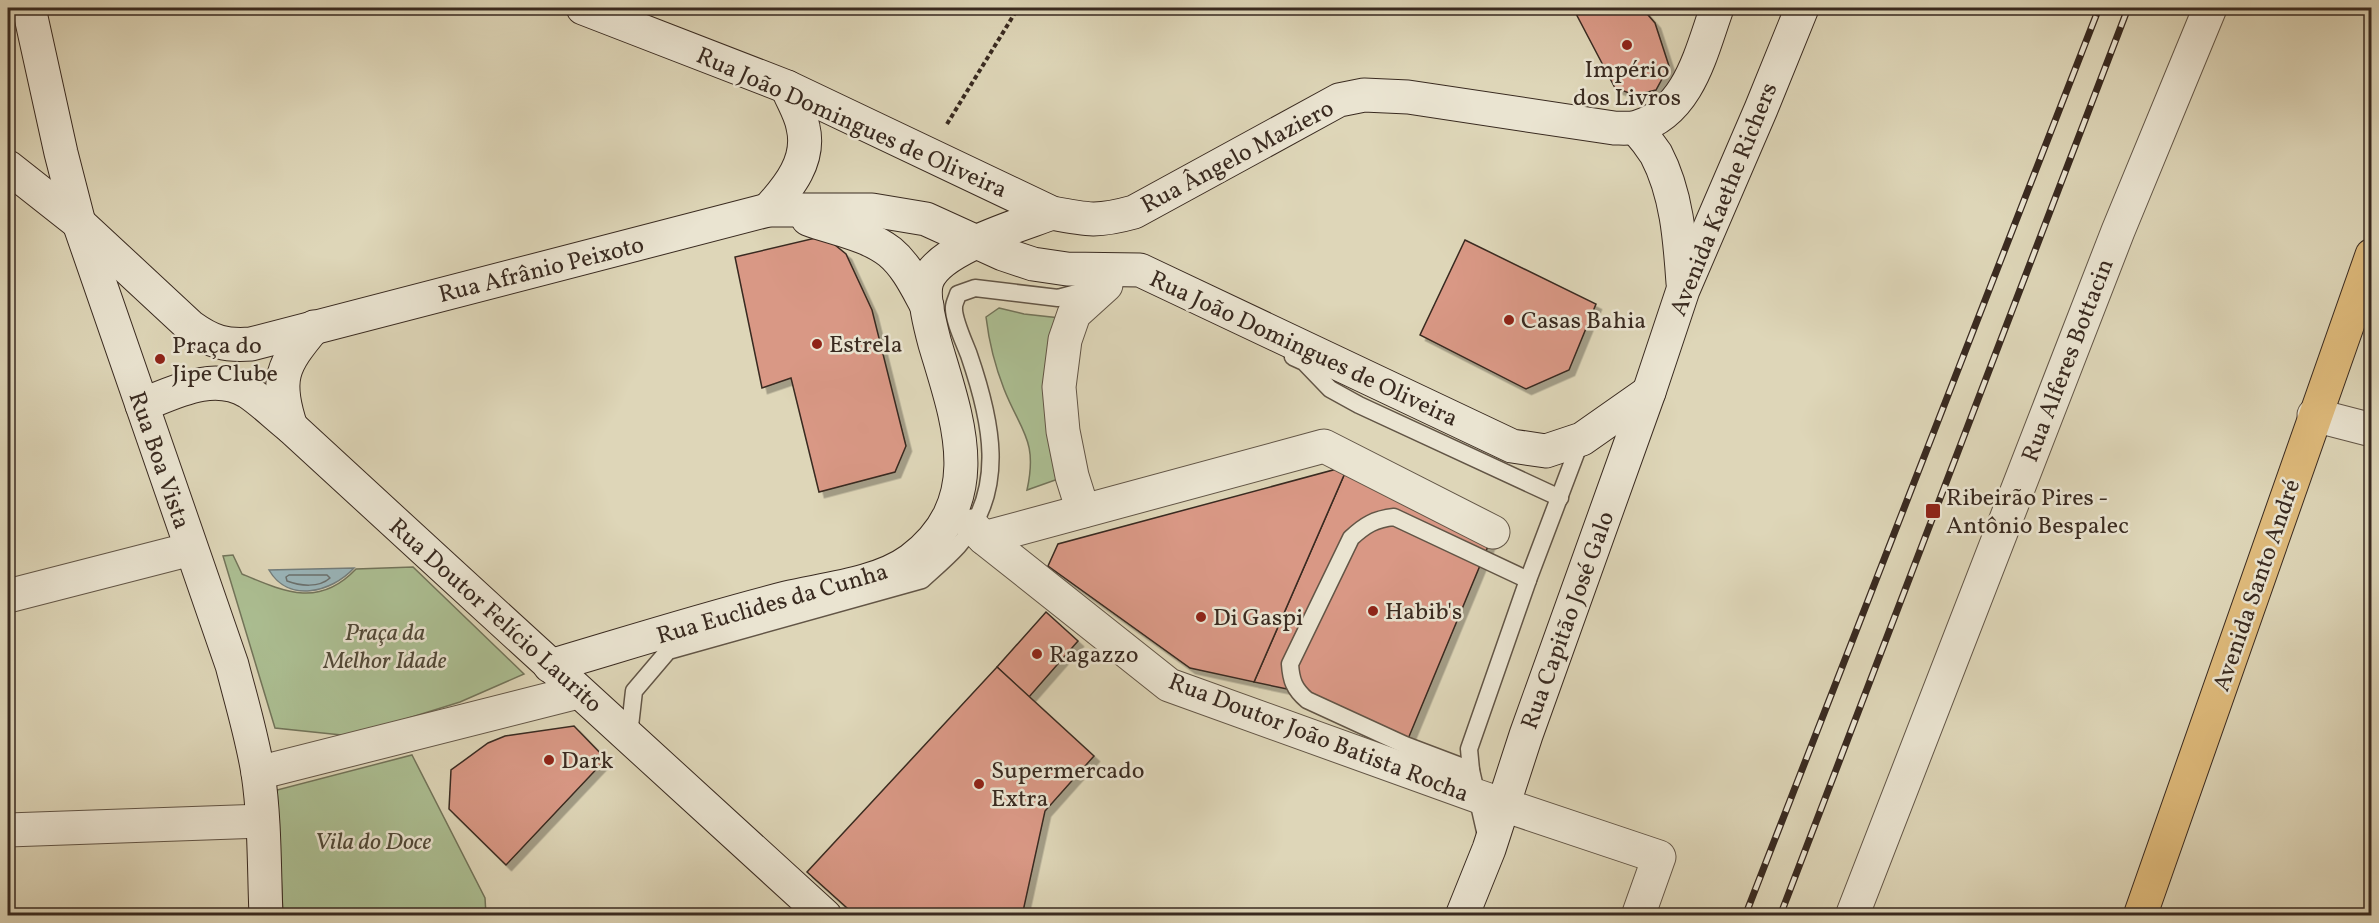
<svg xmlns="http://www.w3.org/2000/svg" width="2379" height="923" viewBox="0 0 2379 923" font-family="Vollkorn,serif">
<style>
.green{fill:#acbf93;stroke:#72745a;stroke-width:1.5}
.water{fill:#9ab6bb;stroke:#737e7d;stroke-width:1.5}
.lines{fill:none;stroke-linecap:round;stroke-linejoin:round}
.shore{stroke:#6a706e;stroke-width:1.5}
.building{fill:#d99885;stroke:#392a20;stroke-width:1.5;filter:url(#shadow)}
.lane-casing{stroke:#625546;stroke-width:19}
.street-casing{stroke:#625546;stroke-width:35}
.secondary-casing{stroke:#392a20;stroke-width:35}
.highway-casing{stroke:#392a20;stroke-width:35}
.path{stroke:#392a20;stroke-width:4;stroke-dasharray:4.5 3;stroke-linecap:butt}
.lane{stroke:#eae4d1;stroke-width:16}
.street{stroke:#eae4d1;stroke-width:33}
.secondary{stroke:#eae4d1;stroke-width:33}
.highway{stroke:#dfbb7c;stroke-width:33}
.rail-casing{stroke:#392a20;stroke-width:7}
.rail{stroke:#eae4d1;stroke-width:4.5;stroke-dasharray:14;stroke-linecap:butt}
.poi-dot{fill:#8f2418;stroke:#eae4d1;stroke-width:2}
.labels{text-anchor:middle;stroke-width:5;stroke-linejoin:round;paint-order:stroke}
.poi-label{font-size:24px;fill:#392a20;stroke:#eae4d1;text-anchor:start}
.street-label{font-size:24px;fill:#392a20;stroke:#eae4d1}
.park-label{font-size:24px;font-style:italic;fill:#504837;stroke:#eae4d1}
</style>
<defs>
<filter id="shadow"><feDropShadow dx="5.5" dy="5.5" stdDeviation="0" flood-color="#0004"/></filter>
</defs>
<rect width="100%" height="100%" fill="#ded6b8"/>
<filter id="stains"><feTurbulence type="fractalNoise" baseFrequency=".00333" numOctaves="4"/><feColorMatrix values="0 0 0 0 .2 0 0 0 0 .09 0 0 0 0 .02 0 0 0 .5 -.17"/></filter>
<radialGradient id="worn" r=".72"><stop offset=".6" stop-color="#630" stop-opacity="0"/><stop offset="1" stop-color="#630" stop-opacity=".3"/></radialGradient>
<g class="green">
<path d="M 999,308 L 1024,314 L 1060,318 L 1061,478 L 1027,490 C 1038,440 1021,432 1004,389 C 995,366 989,342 986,317 Z"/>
<path d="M 233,555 L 242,574 C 285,592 319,608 356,569 L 413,567 L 524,674 L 460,702 L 351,736 L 275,728 L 223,556 Z"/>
<polygon points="412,755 485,898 486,915 283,915 277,790"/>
</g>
<path class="water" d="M 354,568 C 331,593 288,603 269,570 Z"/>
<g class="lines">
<path class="shore" d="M 289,575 L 327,575 L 330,578 C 319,588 300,586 287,581 L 286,577 Z"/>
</g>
<g class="building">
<polygon points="1573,8 1642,8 1655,23 1669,66 1656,90 1635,95 1615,88"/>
<polygon points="824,236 846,254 872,310 906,446 895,472 819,492 791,378 762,388 735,257"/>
<polygon points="1465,240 1596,304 1569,370 1526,389 1420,335"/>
<polygon points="1348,466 1491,539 1408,739 1311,694 1254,682"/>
<polygon points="1348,466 1254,682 1190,668 1048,566 1058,544"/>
<polygon points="1046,612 1078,641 1029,697 997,667"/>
<polygon points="997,667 1094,756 1045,811 1022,916 856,916 807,872"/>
<polygon points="574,726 606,759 506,865 449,809 451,770 488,743 505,736"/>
</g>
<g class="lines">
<defs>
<g id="lane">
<polyline points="1293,357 1304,362 1330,389 1359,405 1560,498"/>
<path d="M 629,735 L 634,691 L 668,651 L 922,580 C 934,569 947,558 958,546 C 1008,490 991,419 969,355 C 965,344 953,319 954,307 C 954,303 957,298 958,294 L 975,288 L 1058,298 L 1091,289"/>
<path d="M 1471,770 L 1405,745 L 1307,700 C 1294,689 1291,680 1290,664 L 1351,538 C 1365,525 1375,519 1394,517 L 1528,580"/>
<polyline points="1487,840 1471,770 1469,749 1528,580 1581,440"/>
</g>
<g id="street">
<polyline points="2314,415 2372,430"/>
<polyline points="1083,511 1072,476 1063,431 1059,387 1065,340 1074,314 1106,285"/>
<polyline points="972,526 984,538 1169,685 1477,796 1659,857 1638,916"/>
<polyline points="984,538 1324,446 1493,532"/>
<polyline points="8,596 191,549"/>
<polyline points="258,773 578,692"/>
<polyline points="8,830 262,821"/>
<polyline points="1852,916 2118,231 2210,8"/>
</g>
<g id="secondary">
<path d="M 29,8 L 61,153 L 79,223 L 232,665 C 241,700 252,736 258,773 C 265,820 264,868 266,916"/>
<path d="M 583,8 L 787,87 L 1052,213 C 1088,220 1098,222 1134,212 L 1339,100 L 1364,95 L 1408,97 L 1614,128 C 1621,128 1630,129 1637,127 C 1689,112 1701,52 1717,8"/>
<path d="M 1636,128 C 1643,136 1650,145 1656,154 C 1677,194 1680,240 1683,283"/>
<path d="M 8,167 L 79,223 L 191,327 C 212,342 225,346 251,344 L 768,210 L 872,210 L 926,219 L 1003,254 L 1033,264 L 1067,269 L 1140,270 L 1512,446 L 1546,451 L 1582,439 L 1649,392"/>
<path d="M 768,210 C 789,187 811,160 803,127 C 801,114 792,100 787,87"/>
<path d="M 808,219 C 835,229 867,234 890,252 C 907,266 917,288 927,306"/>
<path d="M 142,405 C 175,392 214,371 248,392 C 263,402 277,416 291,427 C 468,591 647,752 825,916"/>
<path d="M 291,427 C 275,379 282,365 314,327"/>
<path d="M 550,666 C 628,643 707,618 786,598 C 825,589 878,584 911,560 C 989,501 958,421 935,344 C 931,329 922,295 927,281 C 939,248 1021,225 1052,213"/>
<polyline points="1462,916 1489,849 1526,735 1649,392 1683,290 1761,109 1802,8"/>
</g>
<polyline id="highway" points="2140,916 2372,255"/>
</defs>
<use href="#lane" class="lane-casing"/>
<use href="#street" class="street-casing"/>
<use href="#secondary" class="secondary-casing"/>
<use href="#highway" class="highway-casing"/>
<polyline class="path" points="947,124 1018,8"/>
<use href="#lane" class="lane"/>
<use href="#street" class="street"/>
<use href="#secondary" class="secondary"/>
<use href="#highway" class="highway"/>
<defs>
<g id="rail">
<polyline points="1745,916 2099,8"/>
<polyline points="1780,916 2128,8"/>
</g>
</defs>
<use href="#rail" class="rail-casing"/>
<use href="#rail" class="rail"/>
</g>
<g class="poi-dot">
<circle cx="1627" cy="45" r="6"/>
<circle cx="1509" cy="320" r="6"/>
<circle cx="817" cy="344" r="6"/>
<circle cx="160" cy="359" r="6"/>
<rect x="1925" y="503" width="16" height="16" rx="3"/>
<circle cx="1373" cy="611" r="6"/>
<circle cx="1201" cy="617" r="6"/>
<circle cx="1037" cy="654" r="6"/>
<circle cx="549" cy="760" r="6"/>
<circle cx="979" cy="784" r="6"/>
</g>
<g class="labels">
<g class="poi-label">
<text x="1627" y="77" text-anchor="middle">Império<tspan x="1627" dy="28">dos Livros</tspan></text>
<text x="1521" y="328">Casas Bahia</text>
<text x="829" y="352">Estrela</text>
<text x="172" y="353">Praça do<tspan x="172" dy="28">Jipe Clube</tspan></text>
<text x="1946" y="505">Ribeirão Pires -<tspan x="1946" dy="28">Antônio Bespalec</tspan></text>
<text x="1385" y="619">Habib's</text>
<text x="1213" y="625">Di Gaspi</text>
<text x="1049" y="662">Ragazzo</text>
<text x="561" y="768">Dark</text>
<text x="991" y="778">Supermercado<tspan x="991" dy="28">Extra</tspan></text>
</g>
<g class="street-label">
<text transform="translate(852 122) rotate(24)" y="8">Rua João Domingues de Oliveira</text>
<text transform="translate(1237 156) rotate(-28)" y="8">Rua Ângelo Maziero</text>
<text transform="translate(1723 199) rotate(-68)" y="8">Avenida Kaethe Richers</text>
<text transform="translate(541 269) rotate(-14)" y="8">Rua Afrânio Peixoto</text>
<text transform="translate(1304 348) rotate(25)" y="8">Rua João Domingues de Oliveira</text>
<text transform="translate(2067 360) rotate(-69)" y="8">Rua Alferes Bottacin</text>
<text transform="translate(160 460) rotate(71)" y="8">Rua Boa Vista</text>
<text transform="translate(2256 585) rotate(-71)" y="8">Avenida Santo André</text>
<text transform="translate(772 603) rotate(-16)" y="8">Rua Euclides da Cunha</text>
<text transform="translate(496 615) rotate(42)" y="8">Rua Doutor Felício Laurito</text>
<text transform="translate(1567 620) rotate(-70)" y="8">Rua Capitão José Galo</text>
<text transform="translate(1319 737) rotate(21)" y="8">Rua Doutor João Batista Rocha</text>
</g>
<g class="park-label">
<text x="385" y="640">Praça da<tspan x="385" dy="28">Melhor Idade</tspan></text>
<text x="373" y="849">Vila do Doce</text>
</g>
</g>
<rect width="2379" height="923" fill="none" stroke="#ded6b8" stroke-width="30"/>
<rect x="9" y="9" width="2361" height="905" fill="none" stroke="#392a20" stroke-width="3"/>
<rect x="15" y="15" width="2349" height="893" fill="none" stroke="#392a20" stroke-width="1.5"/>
<rect width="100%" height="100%" filter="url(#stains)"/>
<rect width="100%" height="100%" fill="url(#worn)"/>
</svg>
